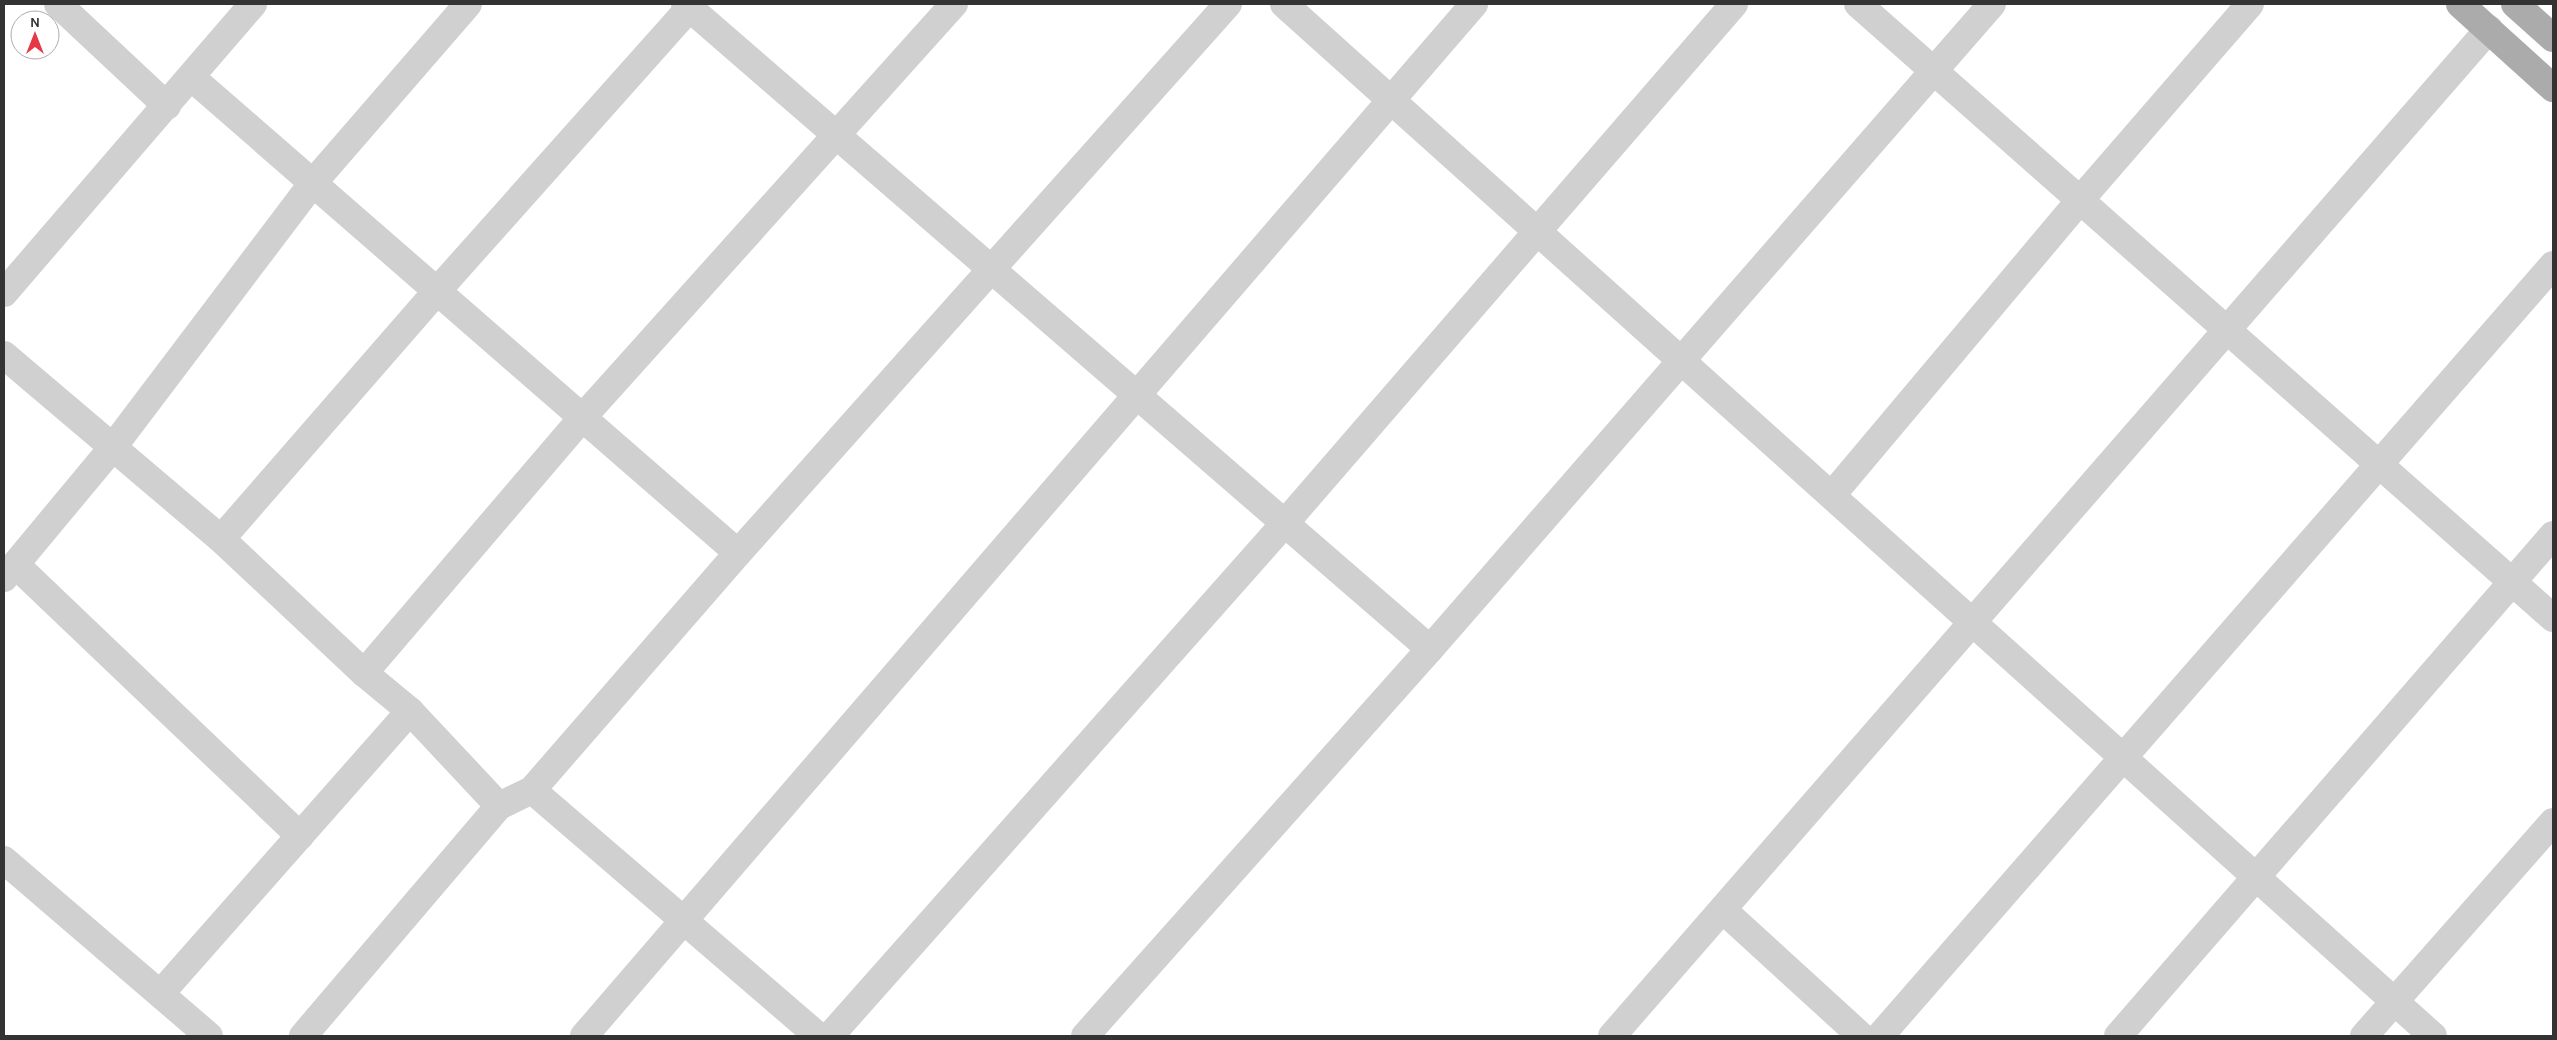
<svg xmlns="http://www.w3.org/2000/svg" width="2557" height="1040" viewBox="0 0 2557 1040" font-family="Karla,sans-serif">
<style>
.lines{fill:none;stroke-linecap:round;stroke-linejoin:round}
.minor{stroke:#d0d0d0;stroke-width:28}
.major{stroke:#ababab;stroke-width:28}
</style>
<rect width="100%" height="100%" fill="#fff"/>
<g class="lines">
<g class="minor">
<polyline points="58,4 167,106"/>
<polyline points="685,4 1430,649"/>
<polyline points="1284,4 2433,1036"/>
<polyline points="1858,4 2553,618"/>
<polyline points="191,77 738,553"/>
<polyline points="4,293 253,4"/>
<polyline points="4,355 221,539 364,673 410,711 499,806"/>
<polyline points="1832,495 2081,199 2250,4"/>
<polyline points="221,539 437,291 693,4"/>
<polyline points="16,565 300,836"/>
<polyline points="4,578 113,447 312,184 468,4"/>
<polyline points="364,673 582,418 954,4"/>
<polyline points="532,790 818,1036"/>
<polyline points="4,860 209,1036"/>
<polyline points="1723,910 1861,1036"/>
<polyline points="161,993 410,711"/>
<polyline points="303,1036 499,806 532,790 738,553 1228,4"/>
<polyline points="584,1036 1474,4"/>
<polyline points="830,1036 1285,523 1734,4"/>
<polyline points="1085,1036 1430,649 1992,4"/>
<polyline points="1612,1036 2489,29"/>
<polyline points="1880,1036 2553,265"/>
<polyline points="2118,1036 2553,535"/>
<polyline points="2364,1036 2553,822"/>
</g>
<g class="major">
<polyline points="2460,4 2553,88"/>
<polyline points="2515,4 2553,38"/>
</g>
</g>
<rect width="2557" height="1040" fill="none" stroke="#333333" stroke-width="10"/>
<g transform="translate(35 35)"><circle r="24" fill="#ffffff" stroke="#adadad"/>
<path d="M0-4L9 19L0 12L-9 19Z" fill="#e63946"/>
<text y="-8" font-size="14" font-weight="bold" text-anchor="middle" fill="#333333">N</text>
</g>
</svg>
